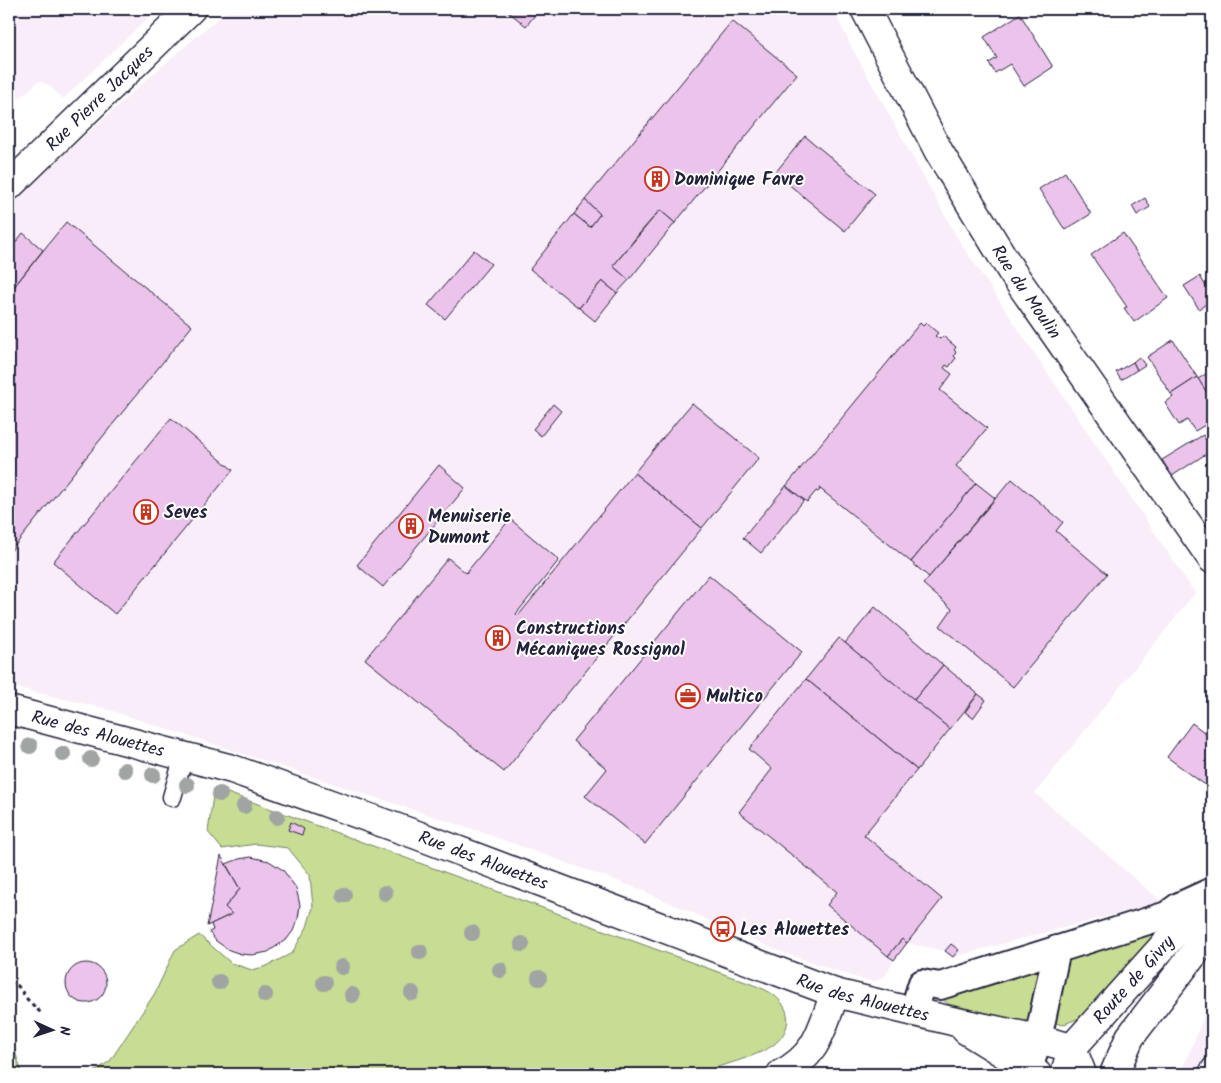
<svg xmlns="http://www.w3.org/2000/svg" width="1221" height="1083" viewBox="0 0 1221 1083" font-family="Kalam,sans-serif">
<style>
.built{fill:#f9edf9}
.green{fill:#c6dd93;stroke:#748067}
.building{fill:#ecc3eb;stroke:#22223b}
.lines{fill:none;stroke-linecap:round;stroke-linejoin:round}
.service-casing{stroke:#22223b;stroke-width:21}
.pedestrian-casing{stroke:#22223b;stroke-width:30}
.minor-casing{stroke:#22223b;stroke-width:31}
.tertiary-casing{stroke:#22223b;stroke-width:31}
.secondary-casing{stroke:#22223b;stroke-width:31}
.path{stroke:#22223b;stroke-width:3;stroke-dasharray:4 4;stroke-linecap:butt}
.service{stroke:#fff;stroke-width:18}
.pedestrian{stroke:#fff;stroke-width:26}
.minor{stroke:#fff;stroke-width:28}
.tertiary{stroke:#fff;stroke-width:28}
.secondary{stroke:#fff;stroke-width:28}
.tree{fill:#a0a4a2}
.labels{text-anchor:middle;stroke-width:4;stroke-linejoin:round;paint-order:stroke}
.street-label{font-size:18px;fill:#22223b;stroke:#fff}
.poi-label{font-size:18px;font-weight:bold;fill:#22223b;stroke:#fff;text-anchor:start}
</style>
<rect width="100%" height="100%" fill="#fff"/>
<filter id="ink" filterUnits="userSpaceOnUse"><feTurbulence type="fractalNoise" baseFrequency=".02" numOctaves="2"/><feDisplacementMap in="SourceGraphic" scale="10" xChannelSelector="R" yChannelSelector="G"/><feConvolveMatrix kernelMatrix="1 2 1 2 8 2 1 2 1" color-interpolation-filters="sRGB"/></filter>
<g filter="url(#ink)">
<g class="built">
<polygon points="9,9 157,9 63,99 49,85 39,81 9,107"/>
<polygon points="229,9 833,9 851,46 958,239 1195,593 1035,793 1162,902 952,957 945,951 907,943 894,960 885,976 875,981 863,980 779,951 634,887 481,832 103,708 9,686 9,204 152,75"/>
<polygon points="1212,994 1212,1074 1180,1074 1193,1044"/>
</g>
<g class="green">
<path d="M 214,788 L 751,984 C 758,987 768,990 775,996 C 797,1014 788,1039 765,1050 C 743,1061 718,1066 695,1074 L 91,1074 L 110,1061 L 155,993 L 175,950 L 199,935 L 231,963 L 252,970 L 267,966 L 292,953 L 307,927 L 313,907 L 310,875 L 288,848 L 256,844 L 222,849 L 208,832 Z"/>
<polygon points="1175,914 1095,1005 1077,1019 1062,1025 1056,1023 1064,953"/>
<polygon points="1048,958 1035,1024 948,1004 934,993"/>
<polygon points="9,1031 22,1074 9,1074"/>
</g>
<g class="building">
<polygon points="505,9 540,9 526,26"/>
<polygon points="1020,14 1053,67 1024,86 1010,64 995,73 989,63 997,58 984,37"/>
<polygon points="732,21 797,74 675,223 660,210 639,234 613,266 629,280 617,293 602,281 579,308 530,269 574,214 590,227 600,214 585,200"/>
<polygon points="805,136 875,194 845,231 775,173"/>
<polygon points="1065,172 1091,214 1065,230 1039,189"/>
<polygon points="1145,198 1150,207 1137,215 1132,206"/>
<polygon points="585,200 600,214 590,227 574,214"/>
<polygon points="660,210 675,223 629,280 613,266"/>
<polygon points="66,222 192,326 9,553 9,293"/>
<polygon points="23,233 43,250 9,293 9,251"/>
<polygon points="1123,233 1168,298 1134,322 1124,308 1127,307 1091,255"/>
<polygon points="474,250 491,264 445,319 428,305"/>
<polygon points="1200,276 1212,297 1212,300 1199,309 1184,286"/>
<polygon points="602,281 617,293 595,321 579,308"/>
<polygon points="920,323 923,326 926,323 938,333 935,336 940,339 943,336 956,347 954,350 956,352 954,356 956,358 949,367 946,365 944,368 952,374 940,390 987,428 956,466 976,483 911,562 819,488 820,490 818,492 816,491 807,502 786,486"/>
<polygon points="1173,340 1197,377 1171,394 1147,357"/>
<polygon points="1139,357 1145,365 1137,370 1133,362"/>
<polygon points="1133,362 1137,370 1121,380 1116,372"/>
<polygon points="1209,372 1212,377 1212,390 1207,393 1198,379"/>
<polygon points="1197,377 1207,393 1212,390 1212,418 1210,422 1195,431 1187,420 1179,425 1165,403 1173,397 1171,394"/>
<polygon points="692,403 759,458 702,528 634,473"/>
<polygon points="553,404 561,411 541,436 533,429"/>
<polygon points="171,418 233,470 115,614 53,562"/>
<polygon points="1203,435 1212,450 1172,476 1162,460"/>
<polygon points="439,465 465,488 383,587 357,565"/>
<polygon points="634,473 702,528 504,772 365,659 448,558 466,573 510,519 559,560 516,614 518,616"/>
<polygon points="1012,479 1063,522 1056,531 1107,574 1013,687 940,626 952,609 923,584"/>
<polygon points="976,483 995,498 929,577 911,562"/>
<polygon points="786,486 804,500 761,553 743,538"/>
<polygon points="1212,515 1212,531 1205,519"/>
<polygon points="709,575 802,652 645,844 585,796 607,769 573,741"/>
<polygon points="875,607 943,665 914,700 845,643"/>
<polygon points="839,638 950,729 917,770 806,679"/>
<polygon points="943,665 978,694 950,729 914,700"/>
<polygon points="806,679 917,770 864,835 942,899 907,943 902,939 888,956 827,905 837,892 739,812 772,769 749,749"/>
<polygon points="978,694 986,700 973,718 965,712"/>
<polygon points="1192,723 1212,738 1212,790 1167,757"/>
<polygon points="291,822 304,829 302,835 288,830"/>
<polygon points="221,856 240,889 225,907 232,914 207,926"/>
<polygon points="251,857 269,861 283,870 296,888 300,905 298,919 293,931 287,939 268,952 252,955 241,954 229,950 216,941 209,932 213,930 211,924 232,914 225,907 240,889 226,864 239,859"/>
<polygon points="902,939 907,943 894,960 888,956"/>
<polygon points="951,944 959,950 953,957 945,951"/>
<circle cx="86" cy="983" r="20"/>
</g>
<g class="lines">
<defs>
<g id="service">
<polyline points="172,797 184,756"/>
<polyline points="1207,1074 1212,1066"/>
</g>
<g id="pedestrian">
<polyline points="913,1012 922,983 940,986 1167,915 1179,906 1212,891"/>
<polyline points="1028,1074 1038,1039 1057,949"/>
</g>
<g id="minor">
<path id="s1" d="M 865,9 L 939,152 L 1012,272 L 1212,559"/>
<path id="s2" d="M 9,186 L 191,9"/>
<path d="M 781,1074 C 818,1055 821,1030 835,993"/>
</g>
<g id="tertiary">
<path id="s3" d="M 9,710 L 232,769 L 417,835 L 835,993 L 952,1021 L 1038,1039 L 1072,1048 L 1082,1074"/>
<polyline points="966,1030 1037,1074"/>
</g>
<g id="secondary">
<path id="s4" d="M 1065,1074 L 1072,1048 L 1212,892"/>
<polyline points="1114,1074 1130,1037 1212,930"/>
</g>
</defs>
<use href="#service" class="service-casing"/>
<use href="#pedestrian" class="pedestrian-casing"/>
<use href="#minor" class="minor-casing"/>
<use href="#tertiary" class="tertiary-casing"/>
<use href="#secondary" class="secondary-casing"/>
<polyline class="path" points="9,983 18,986 27,999 43,1015"/>
<use href="#service" class="service"/>
<use href="#pedestrian" class="pedestrian"/>
<use href="#minor" class="minor"/>
<use href="#tertiary" class="tertiary"/>
<use href="#secondary" class="secondary"/>
</g>
<g class="tree">
<circle cx="30" cy="746" r="8"/>
<circle cx="63" cy="754" r="8"/>
<circle cx="91" cy="759" r="8"/>
<circle cx="125" cy="770" r="8"/>
<circle cx="153" cy="775" r="8"/>
<circle cx="187" cy="785" r="8"/>
<circle cx="220" cy="794" r="8"/>
<circle cx="244" cy="806" r="8"/>
<circle cx="277" cy="817" r="8"/>
<circle cx="385" cy="893" r="8"/>
<circle cx="344" cy="895" r="8"/>
<circle cx="472" cy="933" r="8"/>
<circle cx="522" cy="944" r="8"/>
<circle cx="420" cy="952" r="8"/>
<circle cx="342" cy="967" r="8"/>
<circle cx="500" cy="970" r="8"/>
<circle cx="539" cy="978" r="8"/>
<circle cx="219" cy="982" r="8"/>
<circle cx="324" cy="983" r="8"/>
<circle cx="412" cy="993" r="8"/>
<circle cx="265" cy="995" r="8"/>
<circle cx="352" cy="995" r="8"/>
</g>
</g>
<defs>
<symbol id="building-ring" viewBox="-11 -11 22 22"><circle r="9.5" fill="#fff" stroke="#c8321e" stroke-width="1.5"/><path d="M-4-6H4V6H1V3H-1V6H-4ZM-2.5-4.3h1.7v1.8h-1.7ZM.8-4.3h1.7v1.8H.8ZM-2.5-1h1.7V.8h-1.7ZM.8-1h1.7V.8H.8Z" fill="#c8321e"/></symbol>
<symbol id="office-ring" viewBox="-11 -11 22 22"><circle r="9.5" fill="#fff" stroke="#c8321e" stroke-width="1.5"/><path d="M-6-3h4V-5.5h4V-3h4V5H-6ZM-1-4.5V-3h2v-1.5ZM-6 0V1H6V0Z" fill="#c8321e"/></symbol>
<symbol id="bus-ring" viewBox="-11 -11 22 22"><circle r="9.5" fill="#fff" stroke="#c8321e" stroke-width="1.5"/><path d="M-5-6H5V4H4V6H2V4H-2V6H-4V4H-5ZM-3.5-4V0h7V-4ZM-3.5 1.2v1.5H-2V1.2ZM2 1.2v1.5H3.5V1.2Z" fill="#c8321e"/></symbol>
</defs>
<g fill-rule="evenodd">
<use href="#building-ring" x="643" y="165" width="28" height="28"/>
<use href="#building-ring" x="132" y="498" width="28" height="28"/>
<use href="#building-ring" x="397" y="512" width="28" height="28"/>
<use href="#building-ring" x="484" y="624" width="28" height="28"/>
<use href="#office-ring" x="674" y="682" width="28" height="28"/>
<use href="#bus-ring" x="709" y="915" width="28" height="28"/>
</g>
<g class="labels">
<g class="street-label">
<text dy="6" stroke="none"><textPath href="#s2" startOffset="126">Rue Pierre Jacques</textPath></text>
<text dy="6" stroke="none"><textPath href="#s1" startOffset="326">Rue du Moulin</textPath></text>
<text dy="6" stroke="none"><textPath href="#s3" startOffset="92">Rue des Alouettes</textPath></text>
<text dy="6" stroke="none"><textPath href="#s3" startOffset="498">Rue des Alouettes</textPath></text>
<text dy="6" stroke="none"><textPath href="#s4" startOffset="119">Route de Givry</textPath></text>
<text dy="6" stroke="none"><textPath href="#s3" startOffset="902">Rue des Alouettes</textPath></text>
</g>
<g class="poi-label">
<text x="674" y="185">Dominique Favre</text>
<text x="164" y="518">Seves</text>
<text x="428" y="522">Menuiserie<tspan x="428" dy="21">Dumont</tspan></text>
<text x="516" y="634">Constructions<tspan x="516" dy="21">Mécaniques Rossignol</tspan></text>
<text x="706" y="702">Multico</text>
<text x="740" y="935">Les Alouettes</text>
</g>
</g>
<rect width="1221" height="1083" fill="none" stroke="#fff" stroke-width="30"/>
<rect x="15" y="15" width="1191" height="1053" fill="none" stroke="#22223b" stroke-width="2" filter="url(#ink)"/>
<g transform="translate(52 1030) rotate(93)" stroke="#ffffff" stroke-width="4" paint-order="stroke">
<path d="M0-4L9 19L0 12L-9 19Z" fill="#22223b"/>
<text y="-8" font-size="14" font-weight="bold" text-anchor="middle" fill="#22223b">N</text>
</g>
</svg>
